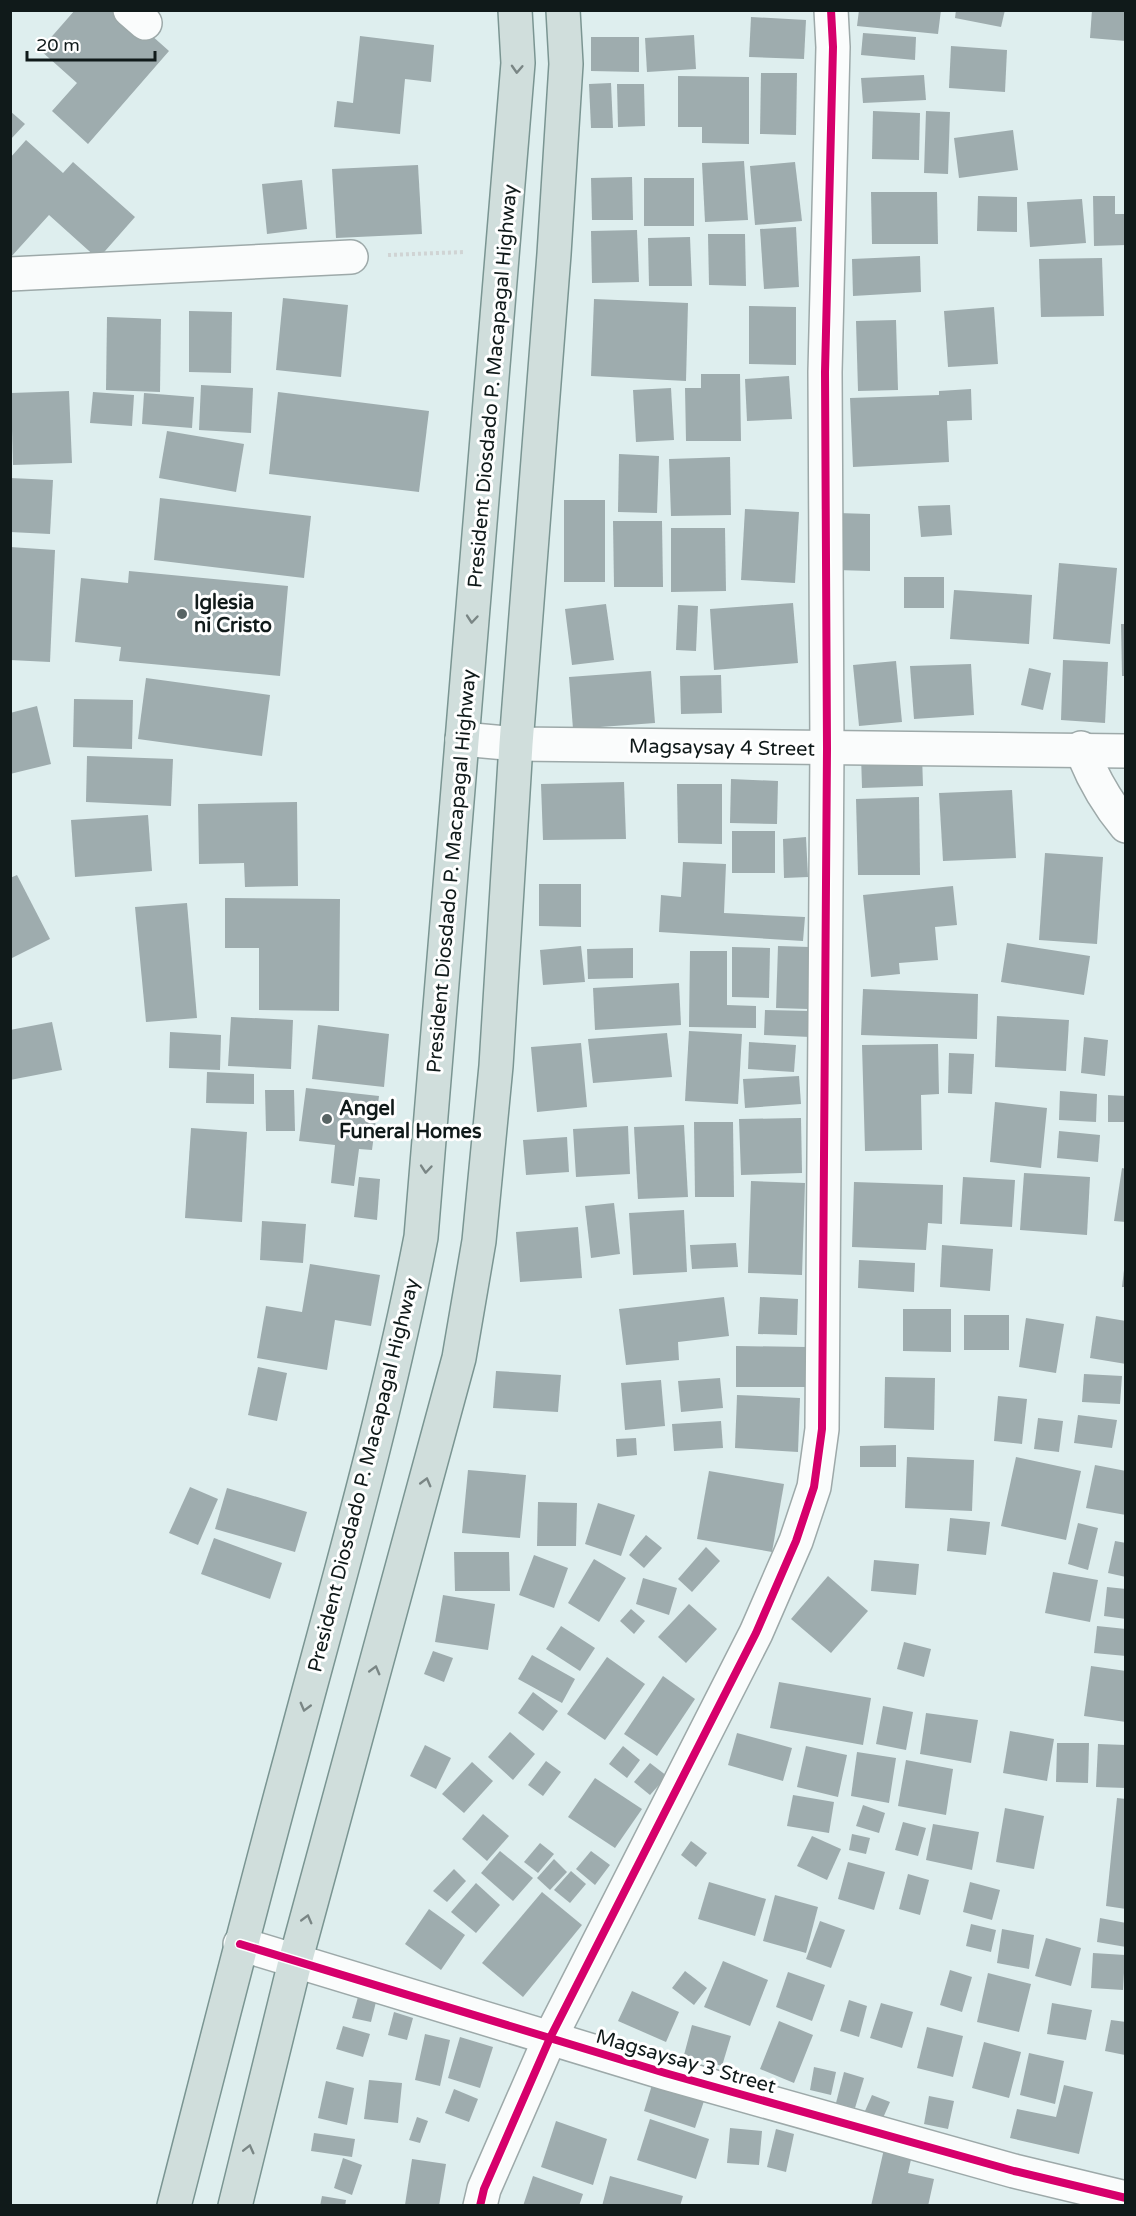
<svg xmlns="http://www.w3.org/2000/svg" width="1136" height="2216" viewBox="0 0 1136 2216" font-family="'Varela Round',sans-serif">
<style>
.building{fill:#9eacae}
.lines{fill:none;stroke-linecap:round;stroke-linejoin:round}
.minor-casing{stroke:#9da9a9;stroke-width:36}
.major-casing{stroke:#7a9592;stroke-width:36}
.path{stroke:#d0d4d4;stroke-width:4;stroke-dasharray:3 3;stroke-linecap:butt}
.minor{stroke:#fafcfc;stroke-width:33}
.major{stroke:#d0dedc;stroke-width:33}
.cycleway-casing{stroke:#fff;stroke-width:11}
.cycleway{stroke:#d6006c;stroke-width:8}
.oneway{stroke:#7a8685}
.poi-dot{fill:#586464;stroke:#fff;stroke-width:2}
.labels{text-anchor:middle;stroke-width:6;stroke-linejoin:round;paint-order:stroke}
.street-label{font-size:20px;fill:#101a1a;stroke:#fff}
.poi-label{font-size:20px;font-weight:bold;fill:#101a1a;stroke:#fff;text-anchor:start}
</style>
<rect width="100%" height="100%" fill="#deeeee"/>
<g class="building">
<polygon points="75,10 123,10 169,51 88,144 52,111 77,83 40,50"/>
<polygon points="859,10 941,10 938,34 857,26"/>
<polygon points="956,10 1005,10 1001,27 955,18"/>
<polygon points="1092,10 1126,10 1126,41 1090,38"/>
<polygon points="751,17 806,20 804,59 749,57"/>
<polygon points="863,33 916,37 915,60 861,55"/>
<polygon points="694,35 696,69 647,72 645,38"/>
<polygon points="360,36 434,45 431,82 405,79 400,134 334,127 337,101 353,103"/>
<polygon points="591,37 639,37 639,72 591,71"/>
<polygon points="951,46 1007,50 1005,92 949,88"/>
<polygon points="761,73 797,73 796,135 760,134"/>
<polygon points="924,75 926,100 863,103 861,78"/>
<polygon points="678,76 749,77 749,144 702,143 702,127 678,127"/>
<polygon points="611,83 613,128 591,128 589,84"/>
<polygon points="617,84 644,84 645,126 618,127"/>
<polygon points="10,111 25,124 10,140"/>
<polygon points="873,111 920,113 919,160 872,159"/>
<polygon points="926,111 950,112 948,174 924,173"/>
<polygon points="1013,130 1018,170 959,178 954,138"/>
<polygon points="26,140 63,173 73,162 135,217 98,259 49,215 10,258 10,158"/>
<polygon points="744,161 748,220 705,222 702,163"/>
<polygon points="795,162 802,221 755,225 750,166"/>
<polygon points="418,165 422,234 336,238 332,169"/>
<polygon points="632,177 633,220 592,220 591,178"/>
<rect x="644" y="178" width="50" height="48"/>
<polygon points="302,180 307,229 267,234 262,184"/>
<polygon points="871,192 937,192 938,244 872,244"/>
<polygon points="978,196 1017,197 1017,232 977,231"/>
<polygon points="1093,196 1115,196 1115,214 1126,214 1126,245 1094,246"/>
<polygon points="1082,199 1086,243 1030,247 1027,202"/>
<polygon points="796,227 799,287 764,289 760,229"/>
<polygon points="637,230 639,282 592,283 591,231"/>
<polygon points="708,234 745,234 746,286 709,285"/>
<polygon points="690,237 692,286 649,286 648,238"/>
<polygon points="920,256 921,292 853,296 852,259"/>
<polygon points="1102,258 1104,316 1041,317 1039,259"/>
<polygon points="283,298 348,305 341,377 276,370"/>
<polygon points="594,299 688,303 686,381 591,376"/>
<polygon points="749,306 796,307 796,365 749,364"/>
<polygon points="994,307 998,364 948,367 944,311"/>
<polygon points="189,311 232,312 231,373 189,372"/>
<polygon points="107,317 161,319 160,392 106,390"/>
<polygon points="896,320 898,390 858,391 856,321"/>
<polygon points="701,374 740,374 741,441 686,441 685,388 701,388"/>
<polygon points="789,376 792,419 747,421 745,379"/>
<polygon points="201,385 253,388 251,433 199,430"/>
<polygon points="671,388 674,440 636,442 633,390"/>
<polygon points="971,389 972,420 947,421 949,462 853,467 850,398 939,395 939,391"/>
<polygon points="69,391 72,463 13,465 11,393"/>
<polygon points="93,392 134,395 132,426 90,423"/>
<polygon points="278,392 429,411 419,492 269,474"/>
<polygon points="144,393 194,397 192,428 142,424"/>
<polygon points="167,431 244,444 236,492 159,478"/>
<polygon points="619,454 659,456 657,513 618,512"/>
<polygon points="730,457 731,515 671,516 669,459"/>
<polygon points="10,478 53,480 50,534 10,532"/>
<polygon points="160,498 311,516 304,578 154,560"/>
<rect x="564" y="500" width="41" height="82"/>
<polygon points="950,505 952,535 921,537 918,506"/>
<polygon points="745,509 799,512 795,583 741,580"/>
<polygon points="838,513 870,514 870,571 837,570"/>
<polygon points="613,521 662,521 663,587 614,587"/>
<polygon points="671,528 725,528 726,591 671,592"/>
<polygon points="10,547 55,550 50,662 10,660"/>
<polygon points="1059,563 1117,568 1110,644 1053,639"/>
<polygon points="129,571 288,586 280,676 119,661 121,647 75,642 81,578 128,583"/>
<rect x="904" y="577" width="40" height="31"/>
<polygon points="954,590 1032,595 1029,644 950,639"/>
<polygon points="793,603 798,663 714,670 710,609"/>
<polygon points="606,604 614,660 572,665 565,609"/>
<polygon points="678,605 698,606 696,651 676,650"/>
<polygon points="1121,624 1126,624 1126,676 1122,676"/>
<polygon points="1063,660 1108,662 1105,723 1061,720"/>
<polygon points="896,661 902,722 859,726 853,665"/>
<polygon points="971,664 974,715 914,719 910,666"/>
<polygon points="1029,668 1051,673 1043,710 1021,705"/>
<polygon points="651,671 655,723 573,729 569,677"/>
<polygon points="721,675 722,713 681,714 680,676"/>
<polygon points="146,678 270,695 262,756 138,739"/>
<polygon points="74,699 133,700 132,749 73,747"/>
<polygon points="37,706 51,764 10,774 10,713"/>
<polygon points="922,755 923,786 862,788 861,756"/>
<polygon points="87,756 173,759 171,806 86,802"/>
<polygon points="731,779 778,781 777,824 730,823"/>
<polygon points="624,782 626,839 543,840 541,784"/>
<polygon points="677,784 722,784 722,844 678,843"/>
<polygon points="1012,790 1016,858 943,861 939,793"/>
<polygon points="919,797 920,875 858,875 856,799"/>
<polygon points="297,802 298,886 245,887 244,863 199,864 198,804"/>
<polygon points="148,815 152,871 75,877 71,820"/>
<rect x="732" y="831" width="43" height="42"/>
<polygon points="806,837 808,877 784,878 783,839"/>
<polygon points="1045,853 1103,857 1097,944 1039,940"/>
<polygon points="683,862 726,864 724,913 805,917 803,941 659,932 661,895 681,897"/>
<polygon points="17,875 50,939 10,959 10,878"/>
<polygon points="539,884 581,884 581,927 539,926"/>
<polygon points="953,886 957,925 935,927 938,960 899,963 900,974 871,977 863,895"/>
<polygon points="225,898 340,899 339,1011 259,1010 259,948 225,948"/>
<polygon points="187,903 197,1018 146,1022 135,907"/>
<polygon points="1007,943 1090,956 1084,995 1001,982"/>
<polygon points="581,946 585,982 543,985 540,950"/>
<polygon points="778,946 809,947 808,1009 776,1008"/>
<polygon points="732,947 770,948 769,998 732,997"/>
<polygon points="633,948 633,978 588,979 587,949"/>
<polygon points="690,951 727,951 727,1005 756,1006 756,1028 689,1027"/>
<polygon points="679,983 681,1025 595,1030 593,988"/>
<polygon points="863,989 978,994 977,1039 861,1035"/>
<polygon points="765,1010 811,1011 810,1037 764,1035"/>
<polygon points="997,1016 1069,1020 1066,1071 995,1067"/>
<polygon points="231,1017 293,1020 291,1069 228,1066"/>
<polygon points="52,1022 62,1070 10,1080 10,1030"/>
<polygon points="318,1025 389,1034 384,1087 312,1079"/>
<polygon points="689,1031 742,1034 738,1104 685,1101"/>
<polygon points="170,1032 221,1035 220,1070 169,1068"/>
<polygon points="667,1033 672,1077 593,1083 588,1039"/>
<polygon points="1084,1037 1108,1040 1105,1076 1081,1073"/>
<polygon points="749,1042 796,1045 794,1072 748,1069"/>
<polygon points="581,1043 587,1107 537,1112 531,1047"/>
<polygon points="938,1044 939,1094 921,1095 922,1150 865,1151 862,1045"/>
<polygon points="949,1053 974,1054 972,1094 948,1093"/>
<polygon points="207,1072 254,1074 254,1104 206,1103"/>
<polygon points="799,1076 801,1104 745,1108 743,1079"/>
<polygon points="306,1088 379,1096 372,1150 359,1149 354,1186 331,1183 335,1145 299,1141"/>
<polygon points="265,1090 294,1090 295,1131 266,1131"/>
<polygon points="1060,1091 1097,1094 1096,1122 1059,1120"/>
<polygon points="1108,1095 1126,1096 1126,1122 1108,1122"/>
<polygon points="995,1102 1047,1108 1041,1168 990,1162"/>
<polygon points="801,1118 802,1173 741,1175 739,1119"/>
<polygon points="694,1122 733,1122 734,1197 695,1197"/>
<polygon points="684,1125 688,1197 638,1199 634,1127"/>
<polygon points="628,1126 630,1174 576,1177 573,1129"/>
<polygon points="191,1128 247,1132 242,1222 185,1218"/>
<polygon points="1059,1131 1100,1135 1098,1162 1057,1158"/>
<polygon points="567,1137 569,1172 526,1175 523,1140"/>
<polygon points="1122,1168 1126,1169 1126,1222 1114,1221"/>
<polygon points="1024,1173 1090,1177 1087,1235 1020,1230"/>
<polygon points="359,1177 380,1179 377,1220 354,1217"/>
<polygon points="963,1177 1015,1180 1012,1227 960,1224"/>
<polygon points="751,1181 805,1183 802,1275 748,1273"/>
<polygon points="854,1182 943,1185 942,1224 928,1223 926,1250 852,1247"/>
<polygon points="614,1203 620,1254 591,1258 585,1206"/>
<polygon points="684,1210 687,1272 633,1275 629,1213"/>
<polygon points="262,1221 306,1224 303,1263 260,1260"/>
<polygon points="578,1227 582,1278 520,1282 516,1232"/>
<polygon points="736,1243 738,1267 692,1269 690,1245"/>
<polygon points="942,1245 993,1249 990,1291 940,1287"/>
<polygon points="859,1260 915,1263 914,1292 858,1288"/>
<polygon points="310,1264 380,1275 371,1326 335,1320 327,1370 257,1358 266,1306 302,1312"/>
<polygon points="1124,1270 1126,1270 1126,1287 1122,1287"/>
<polygon points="724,1297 729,1336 678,1342 679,1360 626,1365 619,1309"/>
<polygon points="760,1297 798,1299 797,1335 758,1334"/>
<polygon points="903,1309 951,1309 951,1352 903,1351"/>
<rect x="964" y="1315" width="45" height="35"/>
<polygon points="1096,1316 1126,1321 1126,1364 1090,1358"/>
<polygon points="1026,1318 1064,1324 1056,1373 1019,1367"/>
<polygon points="736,1346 807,1347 807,1387 736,1387"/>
<polygon points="258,1367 287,1373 277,1421 248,1415"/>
<polygon points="496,1371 561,1375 558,1412 493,1408"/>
<polygon points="1084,1374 1122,1376 1120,1404 1082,1402"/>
<polygon points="885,1377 935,1378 934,1430 884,1428"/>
<polygon points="720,1378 723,1408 681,1412 678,1381"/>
<polygon points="661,1380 665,1426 625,1430 621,1383"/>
<polygon points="737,1395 800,1398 798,1452 735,1448"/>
<polygon points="998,1396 1027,1399 1022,1444 994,1441"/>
<polygon points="1078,1415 1117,1420 1112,1448 1074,1443"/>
<polygon points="1038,1418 1063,1421 1059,1452 1034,1449"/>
<polygon points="721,1421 723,1448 674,1451 672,1424"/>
<polygon points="636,1438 637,1455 617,1457 616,1439"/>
<polygon points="896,1445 896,1467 860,1467 860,1446"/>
<polygon points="907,1457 974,1460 972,1511 905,1508"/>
<polygon points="1016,1457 1081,1471 1066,1540 1001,1526"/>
<polygon points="1095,1465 1126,1471 1126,1515 1086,1508"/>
<polygon points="468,1470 526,1475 520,1538 462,1533"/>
<polygon points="709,1471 784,1484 772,1552 697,1539"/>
<polygon points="190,1487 218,1499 198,1545 169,1533"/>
<polygon points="227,1488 307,1512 295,1552 215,1529"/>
<polygon points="538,1502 577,1503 576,1546 537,1546"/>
<polygon points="598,1503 635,1515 621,1556 585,1544"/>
<polygon points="950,1518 990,1522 986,1555 947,1551"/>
<polygon points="1078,1523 1098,1528 1088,1570 1068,1564"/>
<polygon points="646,1535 662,1548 644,1568 629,1555"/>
<polygon points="214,1538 282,1563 270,1599 201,1574"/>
<polygon points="1115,1541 1126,1543 1126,1577 1108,1573"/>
<polygon points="706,1547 720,1561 692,1592 678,1579"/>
<polygon points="454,1552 509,1552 510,1591 455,1591"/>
<polygon points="534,1555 568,1568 554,1608 519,1595"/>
<polygon points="594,1559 626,1578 599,1622 568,1603"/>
<polygon points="874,1560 919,1564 916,1595 871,1591"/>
<polygon points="1053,1572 1098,1580 1090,1622 1045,1613"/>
<polygon points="828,1576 868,1611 831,1653 791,1619"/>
<polygon points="643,1578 677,1588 669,1615 636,1604"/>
<polygon points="1107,1587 1126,1589 1126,1619 1104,1616"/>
<polygon points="443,1595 495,1604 488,1650 435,1642"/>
<polygon points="689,1604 717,1629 686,1663 658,1637"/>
<polygon points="631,1609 645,1621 634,1634 620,1621"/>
<polygon points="561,1626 595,1648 580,1671 546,1649"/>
<polygon points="1097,1626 1126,1629 1126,1656 1094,1653"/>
<polygon points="904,1642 931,1649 924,1677 897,1669"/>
<polygon points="433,1651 453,1658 444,1682 424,1674"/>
<polygon points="532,1655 575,1679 562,1703 518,1679"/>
<polygon points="607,1657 645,1684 605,1740 567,1714"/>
<polygon points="1091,1666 1126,1671 1126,1722 1084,1716"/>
<polygon points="663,1676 695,1699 657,1756 624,1734"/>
<polygon points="779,1682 871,1698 863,1745 770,1728"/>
<polygon points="533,1692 558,1711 543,1731 518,1713"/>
<polygon points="883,1706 913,1712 906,1750 876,1744"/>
<polygon points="926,1713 978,1720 971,1763 920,1754"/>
<polygon points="1010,1731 1054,1739 1047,1781 1003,1773"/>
<polygon points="510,1732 535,1754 513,1780 488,1757"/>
<polygon points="737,1733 792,1748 783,1781 728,1765"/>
<polygon points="1057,1743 1089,1743 1088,1783 1056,1782"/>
<polygon points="1098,1744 1126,1745 1126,1788 1096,1787"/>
<polygon points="425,1745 451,1758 436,1789 410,1776"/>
<polygon points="623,1746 640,1760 627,1778 609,1764"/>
<polygon points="806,1746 847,1755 838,1797 797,1787"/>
<polygon points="857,1752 896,1758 889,1803 851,1796"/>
<polygon points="906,1760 953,1769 946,1815 898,1806"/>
<polygon points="546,1761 561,1772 543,1796 528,1785"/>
<polygon points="472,1762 493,1781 464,1813 442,1794"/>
<polygon points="650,1763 667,1776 650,1795 634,1782"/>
<polygon points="595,1778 642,1809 615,1848 568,1817"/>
<polygon points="793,1795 834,1802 829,1833 787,1826"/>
<polygon points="1117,1798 1126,1799 1126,1909 1106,1906"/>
<polygon points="863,1805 885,1813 879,1833 856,1826"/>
<polygon points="1005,1808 1044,1816 1034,1869 996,1862"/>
<polygon points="483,1814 509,1836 487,1861 462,1839"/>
<polygon points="903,1822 926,1828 918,1856 895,1850"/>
<polygon points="933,1824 979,1832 972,1870 926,1860"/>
<polygon points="852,1834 870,1838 866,1854 849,1850"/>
<polygon points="812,1836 841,1849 827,1880 797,1866"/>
<polygon points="691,1841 707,1853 696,1867 681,1855"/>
<polygon points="540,1843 554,1854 538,1873 524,1862"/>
<polygon points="500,1851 533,1878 513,1901 481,1873"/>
<polygon points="591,1851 610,1865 595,1885 576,1869"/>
<polygon points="554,1859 567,1872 550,1890 537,1878"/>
<polygon points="848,1862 885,1872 874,1910 838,1899"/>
<polygon points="454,1869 466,1881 447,1902 433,1891"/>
<polygon points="571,1871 586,1884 570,1903 554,1890"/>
<polygon points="908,1874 929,1880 920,1915 899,1909"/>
<polygon points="709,1882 766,1899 755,1936 698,1919"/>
<polygon points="970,1882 1000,1890 992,1920 963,1912"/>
<polygon points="476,1883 500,1905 476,1933 451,1912"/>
<polygon points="542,1892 582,1925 523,1997 482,1963"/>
<polygon points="775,1895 818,1907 806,1953 763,1941"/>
<polygon points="429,1909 465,1935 441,1970 405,1944"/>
<polygon points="1100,1918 1126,1923 1126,1947 1097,1942"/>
<polygon points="820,1921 845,1930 831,1968 806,1959"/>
<polygon points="971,1924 996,1930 991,1952 966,1946"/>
<polygon points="1002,1929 1034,1935 1029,1969 997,1963"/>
<polygon points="1046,1938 1081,1948 1071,1986 1035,1976"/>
<polygon points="1093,1953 1125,1955 1123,1990 1091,1988"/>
<polygon points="723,1961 768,1980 750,2026 704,2007"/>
<polygon points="950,1970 972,1977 962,2012 940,2005"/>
<polygon points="685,1971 707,1988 694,2005 672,1988"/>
<polygon points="788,1972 825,1985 812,2021 776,2007"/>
<polygon points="988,1973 1031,1984 1019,2032 977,2022"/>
<polygon points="632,1991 679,2012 666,2042 618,2021"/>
<polygon points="358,1997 376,2002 371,2022 352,2018"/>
<polygon points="849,2000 867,2006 859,2037 840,2031"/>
<polygon points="881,2003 913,2012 902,2048 870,2038"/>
<polygon points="1052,2003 1092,2010 1086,2040 1047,2034"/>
<polygon points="394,2012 413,2018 407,2040 388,2035"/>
<polygon points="1111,2020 1126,2022 1125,2055 1105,2051"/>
<polygon points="779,2021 813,2035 794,2083 760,2069"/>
<polygon points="692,2025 731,2036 722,2066 684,2055"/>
<polygon points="343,2026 370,2034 363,2057 336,2049"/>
<polygon points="927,2027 963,2036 953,2077 917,2068"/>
<polygon points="425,2034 450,2040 440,2086 415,2080"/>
<polygon points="460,2037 493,2047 480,2088 448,2078"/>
<polygon points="984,2042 1021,2052 1009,2098 972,2088"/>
<polygon points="1029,2053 1064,2061 1055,2104 1020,2095"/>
<polygon points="814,2067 836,2072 831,2095 810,2090"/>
<polygon points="844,2072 864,2078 855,2108 836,2103"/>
<polygon points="655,2075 707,2092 695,2128 644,2111"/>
<polygon points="369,2080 402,2083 398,2123 364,2119"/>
<polygon points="326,2081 354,2088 347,2125 318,2118"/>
<polygon points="1064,2085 1093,2092 1079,2154 1010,2138 1017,2109 1056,2117"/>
<polygon points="454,2089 478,2099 469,2122 445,2113"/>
<polygon points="872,2095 890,2102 883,2118 865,2111"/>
<polygon points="929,2096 954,2101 948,2129 924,2124"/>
<polygon points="417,2117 428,2121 420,2143 409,2140"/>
<polygon points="650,2119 709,2139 696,2179 637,2160"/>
<polygon points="556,2121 607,2139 593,2185 541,2167"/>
<polygon points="730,2128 762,2131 759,2165 727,2163"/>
<polygon points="776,2129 794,2134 786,2172 767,2167"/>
<polygon points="314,2133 355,2139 352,2157 311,2151"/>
<polygon points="884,2149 912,2155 908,2173 934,2179 928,2206 871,2206"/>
<polygon points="343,2158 362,2165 352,2195 334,2188"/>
<polygon points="412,2159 446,2164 439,2206 405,2205"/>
<polygon points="533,2176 583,2194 579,2206 523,2206"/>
<polygon points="610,2176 683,2196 680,2206 602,2206"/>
<polygon points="322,2196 346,2200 345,2206 320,2206"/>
</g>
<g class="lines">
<defs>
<g id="minor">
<polyline points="130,10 145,23"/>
<polyline points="10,274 351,257"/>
<polyline points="462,739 516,744 1126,751"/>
<path d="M 1081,748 C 1092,777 1106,802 1126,826"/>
<polyline points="240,1944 665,2073 1014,2171 1126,2198"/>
<polyline points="480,2206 484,2189 550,2038 756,1633 796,1541 814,1487 822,1429 827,748 825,372 833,47 831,10"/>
</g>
<g id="major">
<path d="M 174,2206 C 213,2055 251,1904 292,1754 C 338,1582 387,1412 421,1237 L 518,63 L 515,10"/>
<polyline points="235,2206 295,1962 459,1358 479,1241 496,1066 516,744 554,254 566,64 563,10"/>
</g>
</defs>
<use href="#minor" class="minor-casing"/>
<use href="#major" class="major-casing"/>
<polyline class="path" points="388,255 464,252"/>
<use href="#minor" class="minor"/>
<use href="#major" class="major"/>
<defs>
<g id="cycleway">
<polyline points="240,1944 665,2073 1014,2171 1126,2198"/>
<polyline points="480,2206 484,2189 550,2038 756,1633 796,1541 814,1487 822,1429 827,748 825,372 833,47 831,10"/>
</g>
</defs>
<use href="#cycleway" class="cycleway-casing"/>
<use href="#cycleway" class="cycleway"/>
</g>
<defs><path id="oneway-chevron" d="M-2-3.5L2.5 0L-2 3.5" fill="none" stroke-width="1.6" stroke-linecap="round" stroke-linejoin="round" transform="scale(1.5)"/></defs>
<g class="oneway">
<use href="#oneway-chevron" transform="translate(517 69) rotate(93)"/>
<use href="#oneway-chevron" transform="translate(472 619) rotate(95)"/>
<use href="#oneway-chevron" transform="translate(426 1169) rotate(95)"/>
<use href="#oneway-chevron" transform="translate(426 1482) rotate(-75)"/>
<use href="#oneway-chevron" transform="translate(375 1670) rotate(-75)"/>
<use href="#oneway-chevron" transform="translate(305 1707) rotate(105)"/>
<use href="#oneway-chevron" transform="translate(307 1919) rotate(-75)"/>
<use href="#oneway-chevron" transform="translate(249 2149) rotate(-76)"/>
</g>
<g class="poi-dot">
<circle cx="182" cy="614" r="6"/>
<circle cx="327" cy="1119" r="6"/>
</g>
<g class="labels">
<g class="street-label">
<text transform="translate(492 386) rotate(-85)" y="7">President Diosdado P. Macapagal Highway</text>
<text transform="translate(722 747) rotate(1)" y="7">Magsaysay 4 Street</text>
<text transform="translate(451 871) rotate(-85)" y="7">President Diosdado P. Macapagal Highway</text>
<text transform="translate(363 1475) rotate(-76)" y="7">President Diosdado P. Macapagal Highway</text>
<text transform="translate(686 2061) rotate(16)" y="7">Magsaysay 3 Street</text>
</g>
<g class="poi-label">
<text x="194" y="609">Iglesia<tspan x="194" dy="23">ni Cristo</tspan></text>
<text x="339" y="1115">Angel<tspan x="339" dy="23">Funeral Homes</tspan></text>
</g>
</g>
<rect width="1136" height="2216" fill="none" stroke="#101a1a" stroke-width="24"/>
<path d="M27 51v9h128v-9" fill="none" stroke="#101a1a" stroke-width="3"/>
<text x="36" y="51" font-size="18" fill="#101a1a" stroke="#ffffff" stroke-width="4.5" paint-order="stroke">20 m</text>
</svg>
